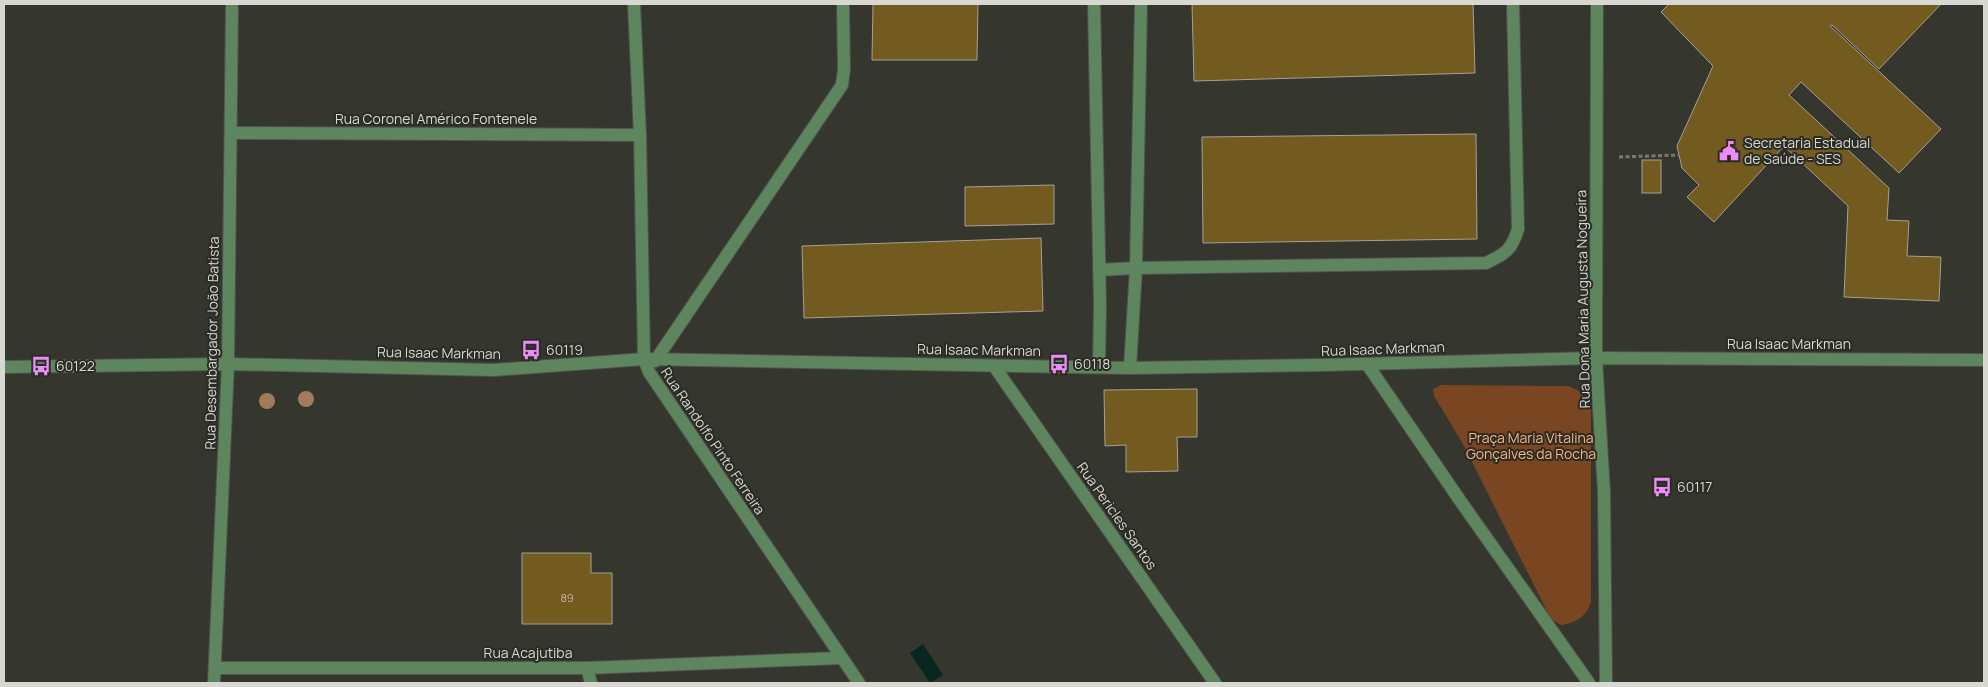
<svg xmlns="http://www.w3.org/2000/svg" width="1988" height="687" viewBox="0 0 1988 687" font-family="Manrope,sans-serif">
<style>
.green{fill:#794621}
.water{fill:#052720}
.building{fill:#735a1f;stroke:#a6a197}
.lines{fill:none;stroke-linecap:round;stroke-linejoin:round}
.minor-casing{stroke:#52534b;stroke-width:14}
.path{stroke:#797a72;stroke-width:3;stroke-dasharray:4 2.5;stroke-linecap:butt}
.minor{stroke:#5d865f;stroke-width:12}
.tree{fill:#a27b5c}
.labels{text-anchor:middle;stroke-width:4;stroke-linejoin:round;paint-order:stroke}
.number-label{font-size:11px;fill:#beb8a5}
.street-label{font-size:14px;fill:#d7d8d2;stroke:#2b2c24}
.poi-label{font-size:14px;fill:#d7d8d2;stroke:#2b2c24;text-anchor:start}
.park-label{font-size:14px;fill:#fcb383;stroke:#2b2c24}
</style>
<rect width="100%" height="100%" fill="#35362d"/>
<path class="green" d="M 1441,385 L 1568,386 C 1581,390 1587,398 1591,411 L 1591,601 C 1589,615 1574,624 1561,625 L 1551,619 L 1463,444 L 1434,396 L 1433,389 Z"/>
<polygon class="water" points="923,644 943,675 930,683 910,653"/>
<g class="building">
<polygon points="873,4 978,4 977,60 872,60"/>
<polygon points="1192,4 1473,4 1475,73 1194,81"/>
<polygon points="1669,4 1941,4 1879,69 1832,25 1830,26 1941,129 1899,173 1801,82 1789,95 1889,188 1887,220 1909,221 1907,256 1941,257 1939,301 1844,297 1848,206 1784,146 1714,222 1687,197 1699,185 1682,168 1677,146 1713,66 1661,12"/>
<polygon points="1476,134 1477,239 1203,243 1202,137"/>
<rect x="1642" y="160" width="19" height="33"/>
<polygon points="1054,185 1054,224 965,226 965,187"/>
<polygon points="1041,238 1043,311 804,318 802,246"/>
<polygon points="1197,389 1197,437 1177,437 1178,471 1126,472 1126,445 1105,446 1104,390"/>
<polygon points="522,553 591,553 591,573 612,573 612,624 522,624"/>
</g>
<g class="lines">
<defs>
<g id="minor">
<polyline points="634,4 640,135 644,359 649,372 859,683"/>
<polyline points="1094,4 1100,304 1099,367"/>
<polyline points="1597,4 1596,358 1604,492 1606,683"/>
<polyline points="231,133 640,135"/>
<path d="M 1099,270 L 1136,268 L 1486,263 C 1505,254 1512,250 1518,229 L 1513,4"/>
<polyline points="655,361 842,85 844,69 843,4"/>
<polyline points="1367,364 1459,499 1589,683"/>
<polyline points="994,366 1215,683"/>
<polyline points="4,367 228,364 494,370 644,359 1130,368 1322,365 1596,358 1984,360"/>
<polyline points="1130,368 1136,268 1141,4"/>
<polyline points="215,668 587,668 841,658"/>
<polyline points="587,668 591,683"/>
<polyline points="214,683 228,364 232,4"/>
</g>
</defs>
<use href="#minor" class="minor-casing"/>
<polyline class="path" points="1619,157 1679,155"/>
<use href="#minor" class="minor"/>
</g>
<g class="tree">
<circle cx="306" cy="399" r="8"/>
<circle cx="267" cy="401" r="8"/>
</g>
<defs>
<symbol id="civic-bare" viewBox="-9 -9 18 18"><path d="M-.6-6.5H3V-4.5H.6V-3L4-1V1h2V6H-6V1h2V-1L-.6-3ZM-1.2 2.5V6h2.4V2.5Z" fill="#ec8cfa" stroke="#2b2c24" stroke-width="2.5" paint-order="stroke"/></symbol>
<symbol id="bus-bare" viewBox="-9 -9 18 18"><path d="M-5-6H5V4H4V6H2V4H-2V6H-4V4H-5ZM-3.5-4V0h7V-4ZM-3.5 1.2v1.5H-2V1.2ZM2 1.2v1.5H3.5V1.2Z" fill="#ec8cfa" stroke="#2b2c24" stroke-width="2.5" paint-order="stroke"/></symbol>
</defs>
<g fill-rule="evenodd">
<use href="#civic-bare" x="1715" y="137" width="28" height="28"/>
<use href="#bus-bare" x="517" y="336" width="28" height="28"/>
<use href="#bus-bare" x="1045" y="350" width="28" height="28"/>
<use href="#bus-bare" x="27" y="352" width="28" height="28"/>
<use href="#bus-bare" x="1648" y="473" width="28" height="28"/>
</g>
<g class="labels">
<g class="number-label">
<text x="567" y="602">89</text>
</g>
<g class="street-label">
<text x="436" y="124">Rua Coronel Américo Fontenele</text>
<text transform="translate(1583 299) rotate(-91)" y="5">Rua Dona Maria Augusta Nogueira</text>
<text transform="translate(212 343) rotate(-89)" y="5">Rua Desembargador João Batista</text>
<text x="1789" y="349">Rua Isaac Markman</text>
<text transform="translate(1383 349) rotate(-2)" y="5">Rua Isaac Markman</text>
<text transform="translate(979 350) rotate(1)" y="5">Rua Isaac Markman</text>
<text transform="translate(439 353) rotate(1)" y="5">Rua Isaac Markman</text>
<text transform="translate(713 441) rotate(56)" y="5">Rua Randolfo Pinto Ferreira</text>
<text transform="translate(1117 516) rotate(55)" y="5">Rua Pericles Santos</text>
<text x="528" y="658">Rua Acajutiba</text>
</g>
<g class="poi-label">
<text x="1744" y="148">Secretaria Estadual<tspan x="1744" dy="16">de Saúde - SES</tspan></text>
<text x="546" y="355">60119</text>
<text x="1074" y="369">60118</text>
<text x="56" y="371">60122</text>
<text x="1677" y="492">60117</text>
</g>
<g class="park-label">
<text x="1531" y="443">Praça Maria Vitalina<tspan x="1531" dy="16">Gonçalves da Rocha</tspan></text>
</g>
</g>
<rect width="1988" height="687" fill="none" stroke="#d7d8d2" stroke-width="10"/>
</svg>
